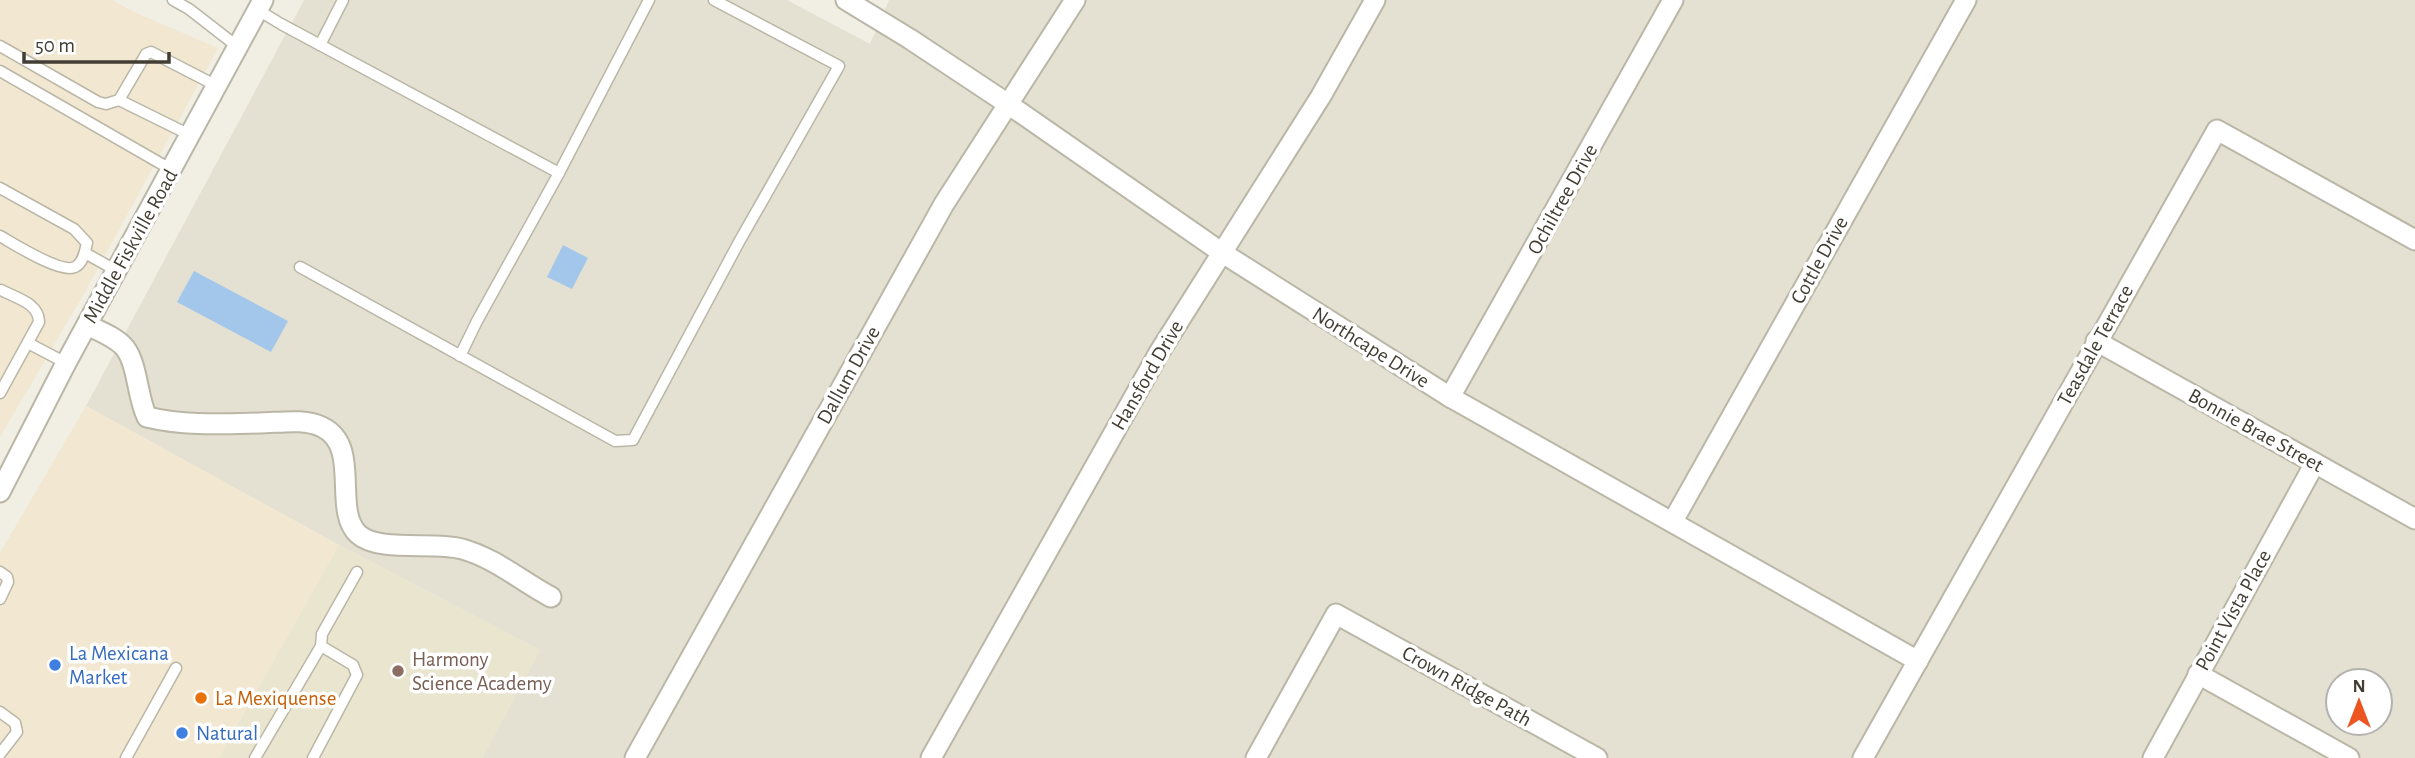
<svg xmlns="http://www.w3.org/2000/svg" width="2415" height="758" viewBox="0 0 2415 758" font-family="'Alegreya Sans',sans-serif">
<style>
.residential{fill:#e4e1d2;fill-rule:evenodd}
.commercial{fill:#f2e7d0}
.education{fill:#e9e5cf}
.water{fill:#a3c6eb}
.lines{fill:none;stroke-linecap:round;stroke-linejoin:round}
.service-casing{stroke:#bbb7a7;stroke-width:13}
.minor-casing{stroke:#bbb7a7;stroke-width:23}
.service{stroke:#fff;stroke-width:10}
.minor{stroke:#fff;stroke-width:19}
.shop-dot{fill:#3f7fe0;stroke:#fff;stroke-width:2.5}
.education-dot{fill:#8d6e63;stroke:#fff;stroke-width:2.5}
.food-dot{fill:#e8710a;stroke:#fff;stroke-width:2.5}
.labels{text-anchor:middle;stroke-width:7;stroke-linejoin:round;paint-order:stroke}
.street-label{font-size:21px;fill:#423e34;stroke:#fff}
.shop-label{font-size:21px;fill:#366cbe;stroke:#fff;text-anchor:start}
.education-label{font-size:21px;fill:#785e54;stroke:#fff;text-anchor:start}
.food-label{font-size:21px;fill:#c56008;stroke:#fff;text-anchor:start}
</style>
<rect width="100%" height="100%" fill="#f1eee4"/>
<path class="residential" d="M 304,0 L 787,0 L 870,44 L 889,0 L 2415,0 L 2415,758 L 482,758 L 540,650 L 339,545 L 86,406 ZM 2338,681 L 2380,681 L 2380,723 L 2338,723 Z"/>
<g class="commercial">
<polygon points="0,0 112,0 132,11 218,48 86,290 0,437"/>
<polygon points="86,406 339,545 219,758 0,758 0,553"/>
</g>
<polygon class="education" points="339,545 540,650 482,758 219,758"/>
<g class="water">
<polygon points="563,245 588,258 572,289 547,277"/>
<polygon points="194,271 288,321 271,352 177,302"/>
</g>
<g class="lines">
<defs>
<g id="service">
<polyline points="173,0 189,9 238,47"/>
<polyline points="258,10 281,24 559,173"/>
<polyline points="320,45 343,0"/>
<polyline points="0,46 98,102 106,104 119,100"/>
<polyline points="0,71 172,170"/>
<polyline points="190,135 119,100 146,54 151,52 217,86"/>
<path d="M 0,188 L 74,229 L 87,243 C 85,252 83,263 75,267 C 61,274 14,244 0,236"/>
<polyline points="85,253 117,271"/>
<polyline points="300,267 615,441 633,440 739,242 839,66 714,0"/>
<polyline points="28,343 66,363"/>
<polyline points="460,356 477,321 559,173 649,0"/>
<path d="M 0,393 L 39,322 C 39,303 16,298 1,290"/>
<polyline points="0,572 7,577 8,582 0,599"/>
<polyline points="0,712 15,723 17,732 0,754"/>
<polyline points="126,758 176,668"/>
<polyline points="255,758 321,646 322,634 357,572"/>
<polyline points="313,758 357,675 353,665 321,646"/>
</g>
<g id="minor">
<polyline points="846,0 910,39 1008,104 1221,252 1450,397 1918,661"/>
<path d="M 87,325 C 99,331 116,337 125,348 C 138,365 137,397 147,417 C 184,426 221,424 259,423 C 278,423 304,418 322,427 C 362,446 332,509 358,534 C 378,553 435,541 462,549 C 495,558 521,581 551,597"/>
<polyline points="2096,341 2415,519"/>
<polyline points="1450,397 1673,0"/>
<polyline points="0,492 66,363 263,0"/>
<polyline points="1673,521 1966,0"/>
<polyline points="2198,674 2349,758"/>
<polyline points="635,758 944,204 1075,0"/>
<polyline points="931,758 1160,351 1321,96 1375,0"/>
<polyline points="1256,758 1336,614 1597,758"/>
<polyline points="1863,758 2217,130 2415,240"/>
<polyline points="2153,758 2315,463"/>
</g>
</defs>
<use href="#service" class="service-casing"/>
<use href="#minor" class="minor-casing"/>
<use href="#service" class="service"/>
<use href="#minor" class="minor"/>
</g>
<g class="shop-dot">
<circle cx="55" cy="665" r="7"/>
<circle cx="182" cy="733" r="7"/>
</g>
<circle class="education-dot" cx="398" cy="671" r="7"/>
<circle class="food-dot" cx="201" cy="698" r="7"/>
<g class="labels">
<g class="street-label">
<text transform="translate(1562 199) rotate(-61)" y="7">Ochiltree Drive</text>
<text transform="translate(130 246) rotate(-61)" y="7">Middle Fiskville Road</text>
<text transform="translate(1819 260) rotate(-61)" y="7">Cottle Drive</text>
<text transform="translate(2095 345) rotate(-61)" y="7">Teasdale Terrace</text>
<text transform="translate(1371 347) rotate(32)" y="7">Northcape Drive</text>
<text transform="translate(848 375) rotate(-61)" y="7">Dallum Drive</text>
<text transform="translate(1147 375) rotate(-60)" y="7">Hansford Drive</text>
<text transform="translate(2256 430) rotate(29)" y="7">Bonnie Brae Street</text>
<text transform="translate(2233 610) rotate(-61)" y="7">Point Vista Place</text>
<text transform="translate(1467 686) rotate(29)" y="7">Crown Ridge Path</text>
</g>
<g class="shop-label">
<text x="69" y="660">La Mexicana<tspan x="69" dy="24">Market</tspan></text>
<text x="196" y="740">Natural</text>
</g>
<g class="education-label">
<text x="412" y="666">Harmony<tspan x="412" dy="24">Science Academy</tspan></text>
</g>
<g class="food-label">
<text x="215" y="705">La Mexiquense</text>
</g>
</g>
<g transform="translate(2359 702)"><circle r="33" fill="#ffffff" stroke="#b3b2ae" stroke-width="2"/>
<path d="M0-5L12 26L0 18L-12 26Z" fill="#ec5420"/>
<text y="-10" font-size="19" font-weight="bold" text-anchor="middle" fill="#423e34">N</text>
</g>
<path d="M24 52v10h145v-10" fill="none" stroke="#423e34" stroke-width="3.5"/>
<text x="35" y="52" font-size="21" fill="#423e34" stroke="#ffffff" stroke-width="5" paint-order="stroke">50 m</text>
</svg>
